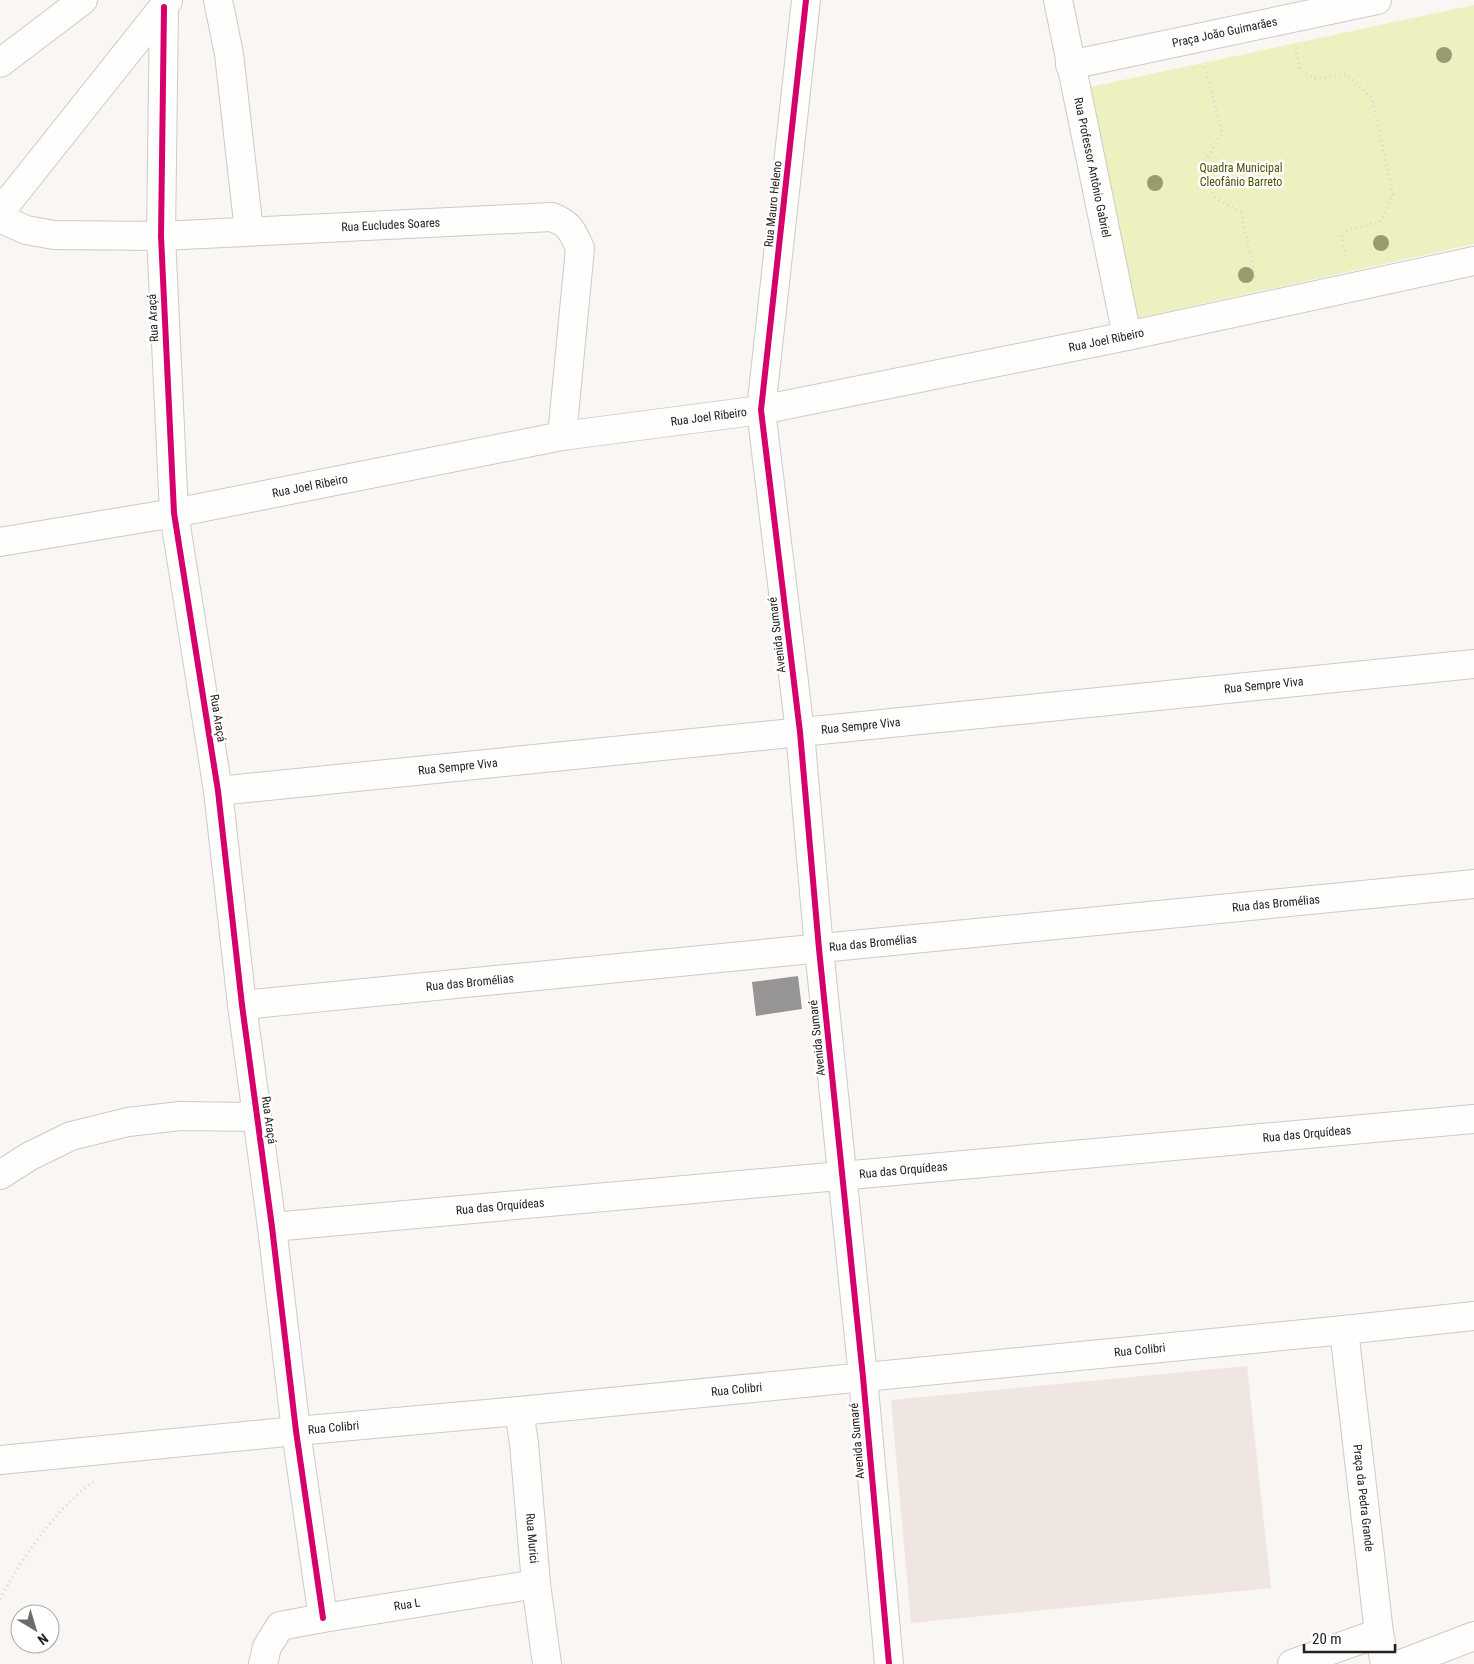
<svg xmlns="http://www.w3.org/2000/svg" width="1474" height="1664" viewBox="0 0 1474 1664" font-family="'Roboto Condensed',sans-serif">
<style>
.built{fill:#f0e6e1}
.green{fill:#edf1bf}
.building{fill:#979494}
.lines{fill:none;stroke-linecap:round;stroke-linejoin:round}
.street-casing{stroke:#cdcac8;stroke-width:30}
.path{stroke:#d7d6d5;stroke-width:3;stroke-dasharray:1 4;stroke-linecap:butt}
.street{stroke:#fefefd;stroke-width:28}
.cycleway-casing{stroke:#fff;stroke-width:9}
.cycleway{stroke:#d6006c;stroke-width:6}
.tree{fill:#9a9b71}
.labels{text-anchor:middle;stroke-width:5;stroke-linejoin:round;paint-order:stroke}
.street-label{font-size:12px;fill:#24211f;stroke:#fff}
.park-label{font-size:12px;fill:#4b5105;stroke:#fff}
</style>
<rect width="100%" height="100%" fill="#faf6f4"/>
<polygon class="built" points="1247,1366 1271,1588 911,1623 891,1400"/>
<polygon class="green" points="1474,5 1474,244 1138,318 1090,87"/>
<polygon class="building" points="798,976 802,1009 756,1016 752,982"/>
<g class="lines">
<defs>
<g id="street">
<polyline points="218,0 229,54 249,231"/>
<polyline points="806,0 761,410 800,732 819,949 863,1377 889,1664"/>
<path id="s1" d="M 1058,0 L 1127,336"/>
<polyline points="164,7 161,236 174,513 218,791 242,1005 272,1227 296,1431 323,1618"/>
<polyline points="0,63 83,0"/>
<path id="s2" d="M 1070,65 L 1377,0"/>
<polyline points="0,212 168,1"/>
<path id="s3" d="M 0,218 L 26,230 L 54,235 L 161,236 L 552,217 C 570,224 572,231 580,248 L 562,436"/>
<path id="s4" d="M 0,542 L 174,513 L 562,436 L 761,410 L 1127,336 L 1474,261"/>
<path id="s5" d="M 218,791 L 1474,664"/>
<path id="s6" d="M 242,1005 L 1474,884"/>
<polyline points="0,1175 30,1156 71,1136 128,1122 180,1116 257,1117"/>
<path id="s7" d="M 272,1227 L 1474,1119"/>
<path id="s8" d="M 1344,1330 L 1379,1633 L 1385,1664"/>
<path id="s9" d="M 519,1411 L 524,1443 L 536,1584 L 547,1664"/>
<path id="s10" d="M 0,1460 L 296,1431 L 519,1411 L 1344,1330 L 1474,1316"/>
<path id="s11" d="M 263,1664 L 267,1647 L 280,1626 L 323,1618 L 536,1584"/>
<polyline points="1292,1664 1379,1633"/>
<polyline points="1401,1664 1474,1636"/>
</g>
</defs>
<use href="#street" class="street-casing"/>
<g class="path">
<polyline points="1296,48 1300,71 1316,79 1346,74 1372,98 1393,194 1380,222 1341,232 1346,260"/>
<polyline points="1205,67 1222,134 1203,164 1214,197 1241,213 1256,279"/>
<path d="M 0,1599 C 24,1555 54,1511 94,1481"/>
</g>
<use href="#street" class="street"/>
<defs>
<g id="cycleway">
<polyline points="806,0 761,410 800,732 819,949 863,1377 889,1664"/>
<polyline points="164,7 161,236 174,513 218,791 242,1005 272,1227 296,1431 323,1618"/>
</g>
</defs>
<use href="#cycleway" class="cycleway-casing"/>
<use href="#cycleway" class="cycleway"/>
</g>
<g class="tree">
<circle cx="1444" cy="55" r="8"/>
<circle cx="1155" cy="183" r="8"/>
<circle cx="1381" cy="243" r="8"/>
<circle cx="1246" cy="275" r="8"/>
</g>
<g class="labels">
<g class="street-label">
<text dy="4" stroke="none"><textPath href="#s2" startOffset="158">Praça João Guimarães</textPath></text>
<text dy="4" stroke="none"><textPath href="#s1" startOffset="171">Rua Professor Antônio Gabriel</textPath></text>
<text transform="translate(773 204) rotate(-84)" y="4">Rua Mauro Heleno</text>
<text dy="4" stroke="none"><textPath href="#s3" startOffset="394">Rua Eucludes Soares</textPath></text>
<text transform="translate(153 318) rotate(-93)" y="4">Rua Araçá</text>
<text dy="4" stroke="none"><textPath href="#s4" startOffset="1125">Rua Joel Ribeiro</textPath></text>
<text dy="4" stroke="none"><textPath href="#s4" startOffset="720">Rua Joel Ribeiro</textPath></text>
<text dy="4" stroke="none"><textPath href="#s4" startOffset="315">Rua Joel Ribeiro</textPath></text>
<text transform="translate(777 635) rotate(-97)" y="4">Avenida Sumaré</text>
<text dy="4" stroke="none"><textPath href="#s5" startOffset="1051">Rua Sempre Viva</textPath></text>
<text transform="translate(218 718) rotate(81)" y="4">Rua Araçá</text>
<text dy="4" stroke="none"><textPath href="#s5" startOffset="646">Rua Sempre Viva</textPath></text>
<text dy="4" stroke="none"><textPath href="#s5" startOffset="241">Rua Sempre Viva</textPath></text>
<text dy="4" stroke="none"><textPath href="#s6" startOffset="1039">Rua das Bromélias</textPath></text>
<text dy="4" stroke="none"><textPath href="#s6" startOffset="634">Rua das Bromélias</textPath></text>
<text dy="4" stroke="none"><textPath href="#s6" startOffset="229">Rua das Bromélias</textPath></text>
<text transform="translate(817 1038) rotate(-96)" y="4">Avenida Sumaré</text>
<text transform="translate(269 1120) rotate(82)" y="4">Rua Araçá</text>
<text dy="4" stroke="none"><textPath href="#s7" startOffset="1039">Rua das Orquídeas</textPath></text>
<text dy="4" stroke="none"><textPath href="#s7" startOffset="634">Rua das Orquídeas</textPath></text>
<text dy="4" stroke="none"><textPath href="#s7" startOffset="229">Rua das Orquídeas</textPath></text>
<text dy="4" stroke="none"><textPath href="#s10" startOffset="1145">Rua Colibri</textPath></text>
<text dy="4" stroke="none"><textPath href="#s10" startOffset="740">Rua Colibri</textPath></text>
<text dy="4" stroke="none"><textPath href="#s10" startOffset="335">Rua Colibri</textPath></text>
<text transform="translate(857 1441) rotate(-95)" y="4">Avenida Sumaré</text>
<text dy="4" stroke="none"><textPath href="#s8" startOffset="169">Praça da Pedra Grande</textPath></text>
<text dy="4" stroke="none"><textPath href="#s9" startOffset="128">Rua Murici</textPath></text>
<text dy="4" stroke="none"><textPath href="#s11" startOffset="171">Rua L</textPath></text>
</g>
<g class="park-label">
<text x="1241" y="172">Quadra Municipal<tspan x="1241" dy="14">Cleofânio Barreto</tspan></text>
</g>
</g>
<g transform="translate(35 1629) rotate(142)"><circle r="24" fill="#ffffff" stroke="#a7a6a5"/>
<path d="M0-4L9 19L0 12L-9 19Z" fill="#6f6c6a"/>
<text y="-8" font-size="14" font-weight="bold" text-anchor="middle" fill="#24211f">N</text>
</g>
<path d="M1304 1644v8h91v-8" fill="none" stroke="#24211f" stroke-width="2.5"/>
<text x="1312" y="1644" font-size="15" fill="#24211f" stroke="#ffffff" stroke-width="4" paint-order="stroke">20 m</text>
</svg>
